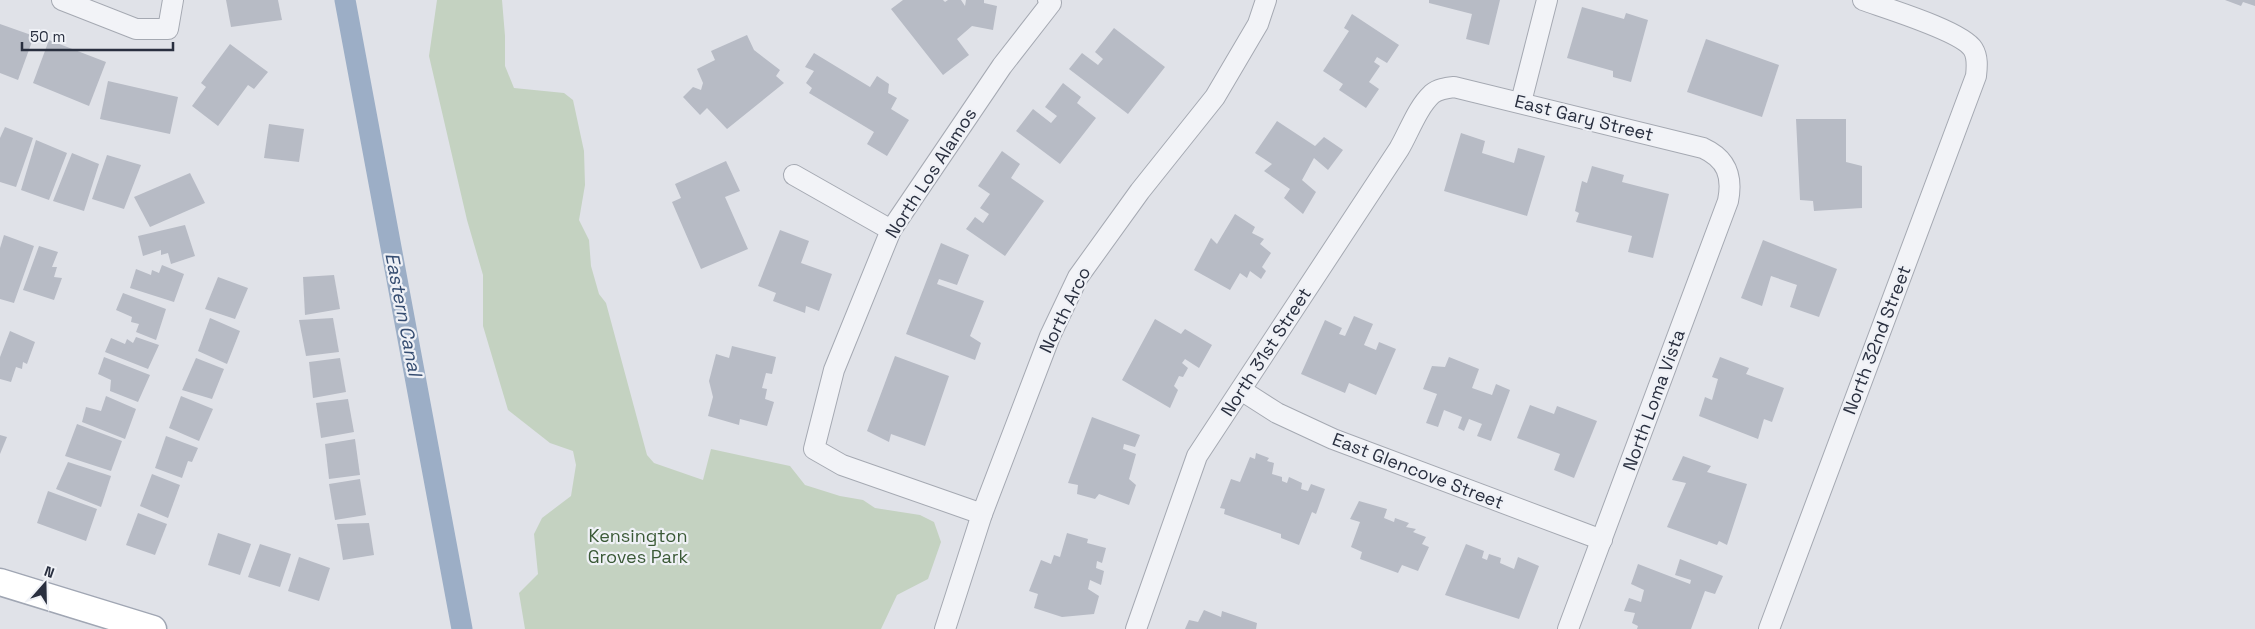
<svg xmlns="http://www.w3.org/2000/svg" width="2255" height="629" viewBox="0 0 2255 629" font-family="'Space Grotesk',sans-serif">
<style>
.green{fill:#c4d2c1}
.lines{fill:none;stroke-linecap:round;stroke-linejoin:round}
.canal{stroke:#9caec6;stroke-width:21}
.building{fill:#b7bbc5}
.minor-casing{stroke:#a5a9b2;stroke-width:22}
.major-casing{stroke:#a0a6b3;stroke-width:29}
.minor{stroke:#f2f3f7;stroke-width:20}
.major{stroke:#fff;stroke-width:26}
.labels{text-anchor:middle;stroke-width:4.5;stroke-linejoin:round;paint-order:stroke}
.street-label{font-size:18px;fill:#292f3f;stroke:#eff1f6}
.park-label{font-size:18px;fill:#3b5a37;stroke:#eff1f6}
.water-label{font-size:19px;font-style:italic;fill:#354c70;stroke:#eff1f6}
</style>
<rect width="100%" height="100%" fill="#e0e2e8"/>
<polygon class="green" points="437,0 502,0 505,36 505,66 514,88 564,93 573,100 584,151 585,185 579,220 589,240 591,266 599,294 606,303 647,455 654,463 703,480 711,449 790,466 805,485 840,496 863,500 875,508 920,515 934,522 941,542 928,579 897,595 881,629 525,629 519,593 538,574 534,534 542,518 571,496 576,465 573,451 550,443 508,410 483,326 483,275 467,220 429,56"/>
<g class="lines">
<polyline class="canal" points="345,0 462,629"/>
</g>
<g class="building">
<polygon points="226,0 278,0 282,20 231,27"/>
<polygon points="903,0 943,0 945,2 948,0 961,0 965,6 966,0 984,0 984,3 997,6 993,30 972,26 957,39 969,55 943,75 891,9"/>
<polygon points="1429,0 1500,0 1489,45 1466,39 1472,14 1429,3"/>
<polygon points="2225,0 2255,0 2255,6 2243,2 2241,6"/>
<polygon points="1582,7 1624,19 1626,13 1648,20 1631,82 1613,77 1613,71 1567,58"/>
<polygon points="1352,14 1399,45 1387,63 1377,57 1374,62 1380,66 1369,82 1379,89 1366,108 1339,90 1343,84 1323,71 1349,31 1344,28"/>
<polygon points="0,24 34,36 18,80 0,73"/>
<polygon points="1114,28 1165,67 1128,114 1069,69 1082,53 1098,65 1103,59 1095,52"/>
<polygon points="747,35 754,50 780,70 776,76 784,83 727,129 707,108 700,115 683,97 693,87 701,90 703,83 697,69 715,60 711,51"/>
<polygon points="1706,39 1779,65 1762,117 1687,92"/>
<polygon points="49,40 106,62 89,106 33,83"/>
<polygon points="230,44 268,72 254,89 248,85 218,126 192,106 206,87 201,83"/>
<polygon points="814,53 870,87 877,76 889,84 888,93 897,98 891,109 909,120 887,156 867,144 874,132 809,93 812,88 806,83 814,71 805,67"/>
<polygon points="108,81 178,97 170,134 100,119"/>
<polygon points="1063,83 1081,97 1077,103 1096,118 1060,164 1016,131 1033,109 1051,123 1057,116 1045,107"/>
<polygon points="1796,119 1846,119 1846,162 1862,166 1862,208 1814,211 1813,201 1800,200"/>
<polygon points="1277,121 1315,146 1324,137 1343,150 1328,170 1314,158 1302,180 1316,192 1303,214 1284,198 1290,189 1264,171 1272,164 1255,153"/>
<polygon points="269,124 304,129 299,162 264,158"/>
<polygon points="5,127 33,138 16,187 0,182 0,138"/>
<polygon points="1461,133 1485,141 1482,153 1514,163 1518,148 1545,156 1527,216 1444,191"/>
<polygon points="36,140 67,153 49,200 21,190"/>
<polygon points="1002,151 1020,164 1011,178 1044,201 1005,256 966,229 975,217 983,223 989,214 980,208 990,194 978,186"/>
<polygon points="72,153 99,164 84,211 53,201"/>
<polygon points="107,155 141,165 124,209 92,199"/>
<polygon points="726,161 740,191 725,197 748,249 701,269 672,202 681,198 675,184"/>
<polygon points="1592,166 1624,175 1622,182 1669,194 1653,258 1628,252 1632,236 1576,222 1579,213 1575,211 1582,181 1587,183"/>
<polygon points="190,173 205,203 150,227 134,197"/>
<polygon points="1235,214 1255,227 1252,233 1264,239 1260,244 1271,253 1262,267 1266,271 1261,279 1250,271 1247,278 1240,273 1230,290 1194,270 1211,238 1217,244"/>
<polygon points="185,225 195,256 171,264 168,253 161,255 161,250 143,256 138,236"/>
<polygon points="780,230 809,241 801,263 832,274 819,311 806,306 805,313 773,301 776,293 758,286"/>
<polygon points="4,235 34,246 14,303 0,299 0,248"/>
<polygon points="1763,240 1837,269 1819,317 1790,307 1797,285 1771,276 1762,306 1741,298"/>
<polygon points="941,243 969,255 957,285 939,279 937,284 984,301 970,336 981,343 975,360 906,334"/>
<polygon points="39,246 58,252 52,267 57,267 54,277 62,278 54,300 23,290"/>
<polygon points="162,265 184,274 174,302 130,288 136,269 151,275 152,270 159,273"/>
<polygon points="334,275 340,309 305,315 303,277"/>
<polygon points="218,277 248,288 235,319 205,309"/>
<polygon points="123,293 166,309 156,340 136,332 139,324 131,322 132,317 116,310"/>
<polygon points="1354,316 1373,324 1364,345 1376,350 1379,342 1396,349 1376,395 1349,383 1345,393 1301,374 1325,320 1342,328 1339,334 1345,336"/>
<polygon points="210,318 240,331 227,364 198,351"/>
<polygon points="333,318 339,352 306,356 299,320"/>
<polygon points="1155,319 1181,334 1185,329 1212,345 1199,368 1185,359 1182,363 1188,368 1183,377 1179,376 1174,386 1178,390 1170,408 1122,380"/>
<polygon points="10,331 35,342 27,364 23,362 22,369 16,367 11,382 0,379 0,357"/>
<polygon points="136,337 159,345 148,369 105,352 111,338 125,344 127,339 133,343"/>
<polygon points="732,346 776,357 772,374 766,373 762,388 767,389 765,399 774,402 767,426 740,419 739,425 708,416 713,397 709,381 716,354 729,358"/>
<polygon points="895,356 949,376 925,446 891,434 889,442 867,431"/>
<polygon points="104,357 150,375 138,402 110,391 111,380 98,374"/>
<polygon points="1449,357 1479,369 1472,388 1492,395 1496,384 1510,390 1491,441 1477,436 1482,424 1469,419 1464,431 1458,428 1462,417 1444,410 1438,427 1426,423 1437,394 1423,389 1432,366 1445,367"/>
<polygon points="1720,357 1749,368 1746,374 1784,388 1772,422 1764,419 1758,439 1699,416 1705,397 1712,400 1718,379 1712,377"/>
<polygon points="196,358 224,369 212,399 182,390"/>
<polygon points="340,358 346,392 313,398 309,362"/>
<polygon points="106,396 136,409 125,439 82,422 86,407 101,411"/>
<polygon points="181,396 213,409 199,441 169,428"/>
<polygon points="348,399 354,432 321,438 316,403"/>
<polygon points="1530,405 1554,414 1557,406 1597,421 1574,478 1554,470 1560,454 1517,438"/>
<polygon points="1092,417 1140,435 1135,447 1124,444 1123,449 1136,454 1129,479 1136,485 1129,505 1099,494 1095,499 1077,494 1078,485 1068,483"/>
<polygon points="77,424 122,441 111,471 65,456"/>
<polygon points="0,435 7,437 0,454"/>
<polygon points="166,436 198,448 192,462 188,461 182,478 155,468"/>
<polygon points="355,439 360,475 329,479 325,444"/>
<polygon points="1256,453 1269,458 1267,461 1274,463 1272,474 1282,477 1282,481 1287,483 1289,477 1302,483 1301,489 1308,491 1311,484 1325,489 1316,514 1312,512 1299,545 1281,538 1281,534 1224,514 1225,509 1220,508 1231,479 1240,482 1250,457 1255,459"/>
<polygon points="1683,456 1711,466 1707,472 1747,484 1727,545 1719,541 1717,545 1667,527 1686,483 1672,480"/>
<polygon points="68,462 111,476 101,507 56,489"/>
<polygon points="152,474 180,485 168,518 140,506"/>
<polygon points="360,479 366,515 335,520 329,484"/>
<polygon points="48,491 97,509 86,541 37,523"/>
<polygon points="1359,501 1387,509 1384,518 1394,522 1395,518 1409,523 1406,527 1416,529 1413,532 1426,537 1422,544 1429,547 1418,571 1402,565 1398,573 1360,559 1362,552 1351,547 1360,522 1350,519"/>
<polygon points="138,513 167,524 155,555 126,545"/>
<polygon points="369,523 374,555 343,560 337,524"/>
<polygon points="218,533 251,544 240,575 208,565"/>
<polygon points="1067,533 1088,539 1087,543 1106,548 1102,563 1097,561 1096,568 1104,571 1101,585 1090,580 1088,589 1099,596 1094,614 1062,617 1034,608 1038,594 1029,591 1041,560 1051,564 1054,555 1060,557"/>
<polygon points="260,544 291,554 280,587 248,577"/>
<polygon points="1466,544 1484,551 1482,558 1487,560 1489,554 1501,558 1500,563 1514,569 1518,557 1539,566 1519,619 1445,595"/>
<polygon points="299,557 330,568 319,601 288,591"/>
<polygon points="1680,559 1723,576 1715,594 1705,591 1691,629 1637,629 1638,626 1632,623 1635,613 1624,611 1629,598 1641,602 1644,590 1631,584 1638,564 1690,584 1691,580 1675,575"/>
<polygon points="1204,610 1221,617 1222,611 1257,623 1256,629 1185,629 1189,620 1198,622"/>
</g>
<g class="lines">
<defs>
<g id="minor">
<polyline points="62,0 136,29 168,29 173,0"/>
<polyline points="1521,102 1547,0"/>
<polyline points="794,175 891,230"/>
<polyline points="1241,390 1277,413 1333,439 1602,540"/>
<polyline points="982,514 842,465 814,449 834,370 891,230 1002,66 1051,3 1048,0"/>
<polyline points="945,629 982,514 1050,336 1078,277 1140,191 1215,97 1258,24 1266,0"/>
<path d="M 1136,629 L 1197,456 L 1399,149 C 1409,132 1417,108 1432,94 C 1438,89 1446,88 1454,87 L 1703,148 C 1727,159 1733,176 1728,201 L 1568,629"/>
<path d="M 1769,629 L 1976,76 C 1977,67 1978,57 1973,49 C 1962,31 1885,8 1863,0"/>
</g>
<polyline id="major" points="0,582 153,629"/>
</defs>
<use href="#minor" class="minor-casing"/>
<use href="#major" class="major-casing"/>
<use href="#minor" class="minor"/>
<use href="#major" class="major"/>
</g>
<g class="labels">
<g class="street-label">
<text transform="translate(1584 118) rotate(14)" y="6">East Gary Street</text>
<text transform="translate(931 173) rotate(-57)" y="6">North Los Alamos</text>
<text transform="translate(1065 310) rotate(-64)" y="6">North Arco</text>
<text transform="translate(1877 340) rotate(-69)" y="6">North 32nd Street</text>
<text transform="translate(1266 352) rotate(-57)" y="6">North 31st Street</text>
<text transform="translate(1654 400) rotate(-70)" y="6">North Loma Vista</text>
<text transform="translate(1418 471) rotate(21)" y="6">East Glencove Street</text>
</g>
<g class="park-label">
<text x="638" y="542">Kensington<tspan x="638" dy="21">Groves Park</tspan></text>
</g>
<g class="water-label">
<text transform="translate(404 314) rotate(79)" y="7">Eastern Canal</text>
</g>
</g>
<g transform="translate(45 584) rotate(20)" stroke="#eff1f6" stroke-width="4" paint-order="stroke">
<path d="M0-4L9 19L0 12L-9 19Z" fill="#292f3f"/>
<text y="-8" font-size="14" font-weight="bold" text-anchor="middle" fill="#292f3f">N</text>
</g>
<path d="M22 42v8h151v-8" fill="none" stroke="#292f3f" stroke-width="2.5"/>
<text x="30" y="42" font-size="15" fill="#292f3f" stroke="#eff1f6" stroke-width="4" paint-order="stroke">50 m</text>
</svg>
